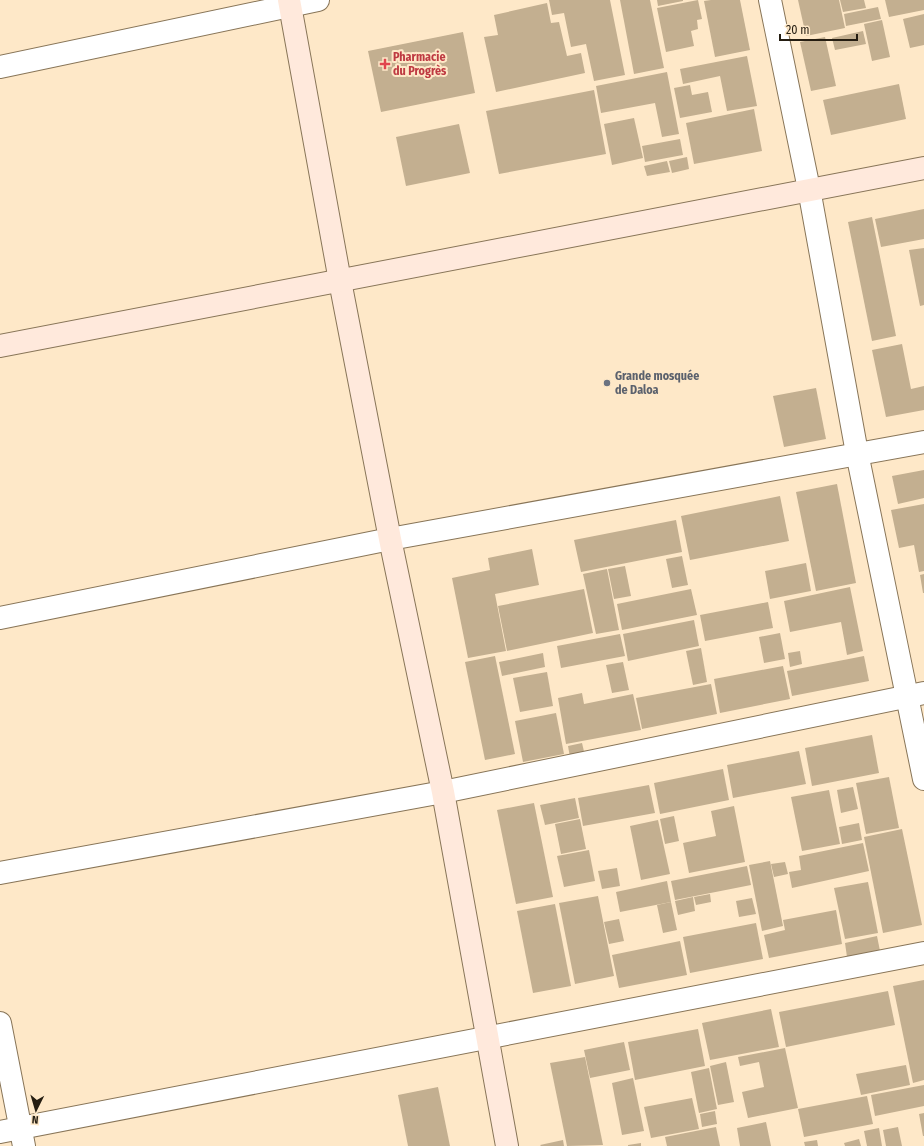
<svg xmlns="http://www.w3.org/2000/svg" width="924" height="1146" viewBox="0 0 924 1146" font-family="'Fira Sans Condensed',sans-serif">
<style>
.building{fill:#c3af90}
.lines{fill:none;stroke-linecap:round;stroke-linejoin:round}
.street-casing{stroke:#887558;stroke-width:24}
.secondary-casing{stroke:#887558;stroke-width:24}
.street{stroke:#fff;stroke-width:22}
.secondary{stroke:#ffe9dc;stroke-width:22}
.health-dot{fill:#e0444e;stroke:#fee8c8;stroke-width:1.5}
.worship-dot{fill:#6b7280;stroke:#fee8c8;stroke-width:1.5}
.labels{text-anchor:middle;stroke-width:4;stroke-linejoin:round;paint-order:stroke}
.health-label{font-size:12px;font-weight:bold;fill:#be3a42;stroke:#fee8c8;text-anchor:start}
.worship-label{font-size:12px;font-weight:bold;fill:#5b616d;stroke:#fee8c8;text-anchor:start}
</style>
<rect width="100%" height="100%" fill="#fee8c8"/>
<g class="building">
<polygon points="549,0 610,0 625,75 594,81 586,44 571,47 564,13 552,15"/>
<polygon points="620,0 650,0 664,68 634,74"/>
<polygon points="657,0 683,0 683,1 658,6"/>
<polygon points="698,0 702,19 697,20 698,29 691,31 694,46 666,52 657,8"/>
<polygon points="711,0 740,0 750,50 715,57 704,1"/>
<polygon points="798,0 839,0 845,28 806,36"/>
<polygon points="840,0 864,0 866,8 843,12"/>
<polygon points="885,0 924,0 924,10 889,17"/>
<polygon points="547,3 551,23 559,22 567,56 581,53 585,73 496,92 484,37 498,35 494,15"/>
<polygon points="878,7 881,19 846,26 844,14"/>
<polygon points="924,14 924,45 910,48 903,19"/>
<polygon points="882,20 890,57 872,61 864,24"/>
<polygon points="863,31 866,44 835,50 832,38"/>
<polygon points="463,32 475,93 381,112 368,51"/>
<polygon points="825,37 836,86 811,91 800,42"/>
<polygon points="747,56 757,106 727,111 720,76 683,84 680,69"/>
<polygon points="667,72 679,134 662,137 655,103 601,113 596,86"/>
<polygon points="899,84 906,119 831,135 823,100"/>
<polygon points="690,85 692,95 708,92 712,112 680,118 674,88"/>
<polygon points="594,90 606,154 499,174 486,111"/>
<polygon points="754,109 762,151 694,164 686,123"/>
<polygon points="634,118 643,158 612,165 604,124"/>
<polygon points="459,124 470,173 406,186 396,137"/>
<polygon points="680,139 683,155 645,162 642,146"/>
<polygon points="687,157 689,169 672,173 669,161"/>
<polygon points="667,161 670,172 647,176 644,166"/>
<polygon points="924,209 924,239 881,247 875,219"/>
<polygon points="872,217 896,336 872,341 848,222"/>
<polygon points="924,248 924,305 920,306 909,250"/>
<polygon points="902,344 911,389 924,386 924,410 886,417 872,350"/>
<polygon points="816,388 826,439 784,447 773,396"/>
<polygon points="924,470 924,498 898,504 892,476"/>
<polygon points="837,484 856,583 816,591 796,492"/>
<polygon points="780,496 789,541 690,560 681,516"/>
<polygon points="924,504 924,571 919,572 914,545 899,548 891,510"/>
<polygon points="676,520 682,552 581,572 574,540"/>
<polygon points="532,549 539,585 495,594 506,651 468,658 452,578 490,570 488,558"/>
<polygon points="682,556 688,585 672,588 666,559"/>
<polygon points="806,563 811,591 770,599 765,571"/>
<polygon points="625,566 631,596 614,599 608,569"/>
<polygon points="607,569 619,630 596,634 583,574"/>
<polygon points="924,574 924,593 923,593 920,575"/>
<polygon points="850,587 863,651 847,655 841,622 790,632 784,601"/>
<polygon points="584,589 593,633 507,651 498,606"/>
<polygon points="691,589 697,615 622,630 617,604"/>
<polygon points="768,602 773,628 705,641 700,615"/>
<polygon points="694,620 699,646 628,661 623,634"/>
<polygon points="780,633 785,659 764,663 759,637"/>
<polygon points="620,634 625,656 561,668 557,646"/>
<polygon points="701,648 707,682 693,685 686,651"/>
<polygon points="800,651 802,664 790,667 788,653"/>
<polygon points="543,653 545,667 502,676 499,662"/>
<polygon points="495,656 515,754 485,760 465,662"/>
<polygon points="864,656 869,681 792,696 787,671"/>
<polygon points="623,662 629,690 612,693 606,665"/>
<polygon points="783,666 790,699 720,713 714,679"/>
<polygon points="547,672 553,706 520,712 513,678"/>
<polygon points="711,684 717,714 642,729 636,698"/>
<polygon points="582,693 584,704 633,694 641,730 566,744 558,698"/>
<polygon points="556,713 564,754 523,762 515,721"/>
<polygon points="872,735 879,773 812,786 805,748"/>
<polygon points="582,743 586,760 571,763 568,746"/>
<polygon points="799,751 806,784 733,798 727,765"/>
<polygon points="723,769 729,800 660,814 654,783"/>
<polygon points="889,777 899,828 866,834 856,783"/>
<polygon points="649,785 655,813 583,826 578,798"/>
<polygon points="853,787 858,809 841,813 837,790"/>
<polygon points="829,790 840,844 802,851 791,797"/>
<polygon points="575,798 579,818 545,825 540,805"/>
<polygon points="534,803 553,897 516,904 497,810"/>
<polygon points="734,806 745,862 689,873 683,843 716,836 711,811"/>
<polygon points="674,816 679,841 665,844 660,819"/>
<polygon points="580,819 586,849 561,854 555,824"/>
<polygon points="658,820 670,874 641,880 630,826"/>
<polygon points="859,823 862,840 842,844 839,827"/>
<polygon points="902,829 922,925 883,933 864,837"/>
<polygon points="863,843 869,871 792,888 789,872 801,870 799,856"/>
<polygon points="589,850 595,881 564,887 557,856"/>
<polygon points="770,861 783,926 762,931 749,865"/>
<polygon points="785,862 788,874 774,877 771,864"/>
<polygon points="747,866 751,885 675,900 671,881"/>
<polygon points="617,868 620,886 602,889 598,871"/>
<polygon points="667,881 671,902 620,912 616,892"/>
<polygon points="868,882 878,933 845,939 834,888"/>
<polygon points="710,894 711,902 696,905 694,897"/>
<polygon points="598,896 614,976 575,984 559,903"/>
<polygon points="693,897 695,911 678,915 675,901"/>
<polygon points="752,898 756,914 739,917 736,901"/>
<polygon points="671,902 677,930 663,933 657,905"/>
<polygon points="555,904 571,986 533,993 517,911"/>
<polygon points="836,910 842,944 769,958 764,935 785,930 783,920"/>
<polygon points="619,919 624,941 609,944 604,922"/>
<polygon points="756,923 763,959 690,973 683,937"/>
<polygon points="877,936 880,951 847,957 845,943"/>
<polygon points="680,941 687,975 619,988 612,955"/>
<polygon points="924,980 924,1080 913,1083 893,986"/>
<polygon points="888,991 895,1025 786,1047 779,1012"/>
<polygon points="771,1009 779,1047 710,1060 702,1023"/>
<polygon points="698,1029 705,1066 635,1080 628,1042"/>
<polygon points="624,1042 630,1070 590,1078 584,1050"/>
<polygon points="785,1048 798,1108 748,1118 742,1092 764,1087 759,1062 740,1066 738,1057"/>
<polygon points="585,1057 603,1145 567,1146 550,1063"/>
<polygon points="726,1062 734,1102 718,1105 710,1066"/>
<polygon points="906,1065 910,1085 861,1095 856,1074"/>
<polygon points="709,1068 717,1109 699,1113 691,1072"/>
<polygon points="633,1078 644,1131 622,1135 612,1083"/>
<polygon points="924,1085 924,1106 875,1116 871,1095"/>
<polygon points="438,1087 450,1146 408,1146 398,1095"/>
<polygon points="867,1096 873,1124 804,1137 798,1109"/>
<polygon points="692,1098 699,1129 651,1138 644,1107"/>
<polygon points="715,1111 717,1124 702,1127 700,1114"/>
<polygon points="924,1113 924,1136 923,1136 919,1114"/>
<polygon points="766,1122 771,1146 740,1146 737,1128"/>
<polygon points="716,1127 720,1146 667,1146 665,1137"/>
<polygon points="898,1127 902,1146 886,1146 883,1130"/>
<polygon points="879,1128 882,1146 867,1146 864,1131"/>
<polygon points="859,1139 861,1146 845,1146 844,1143"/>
<polygon points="563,1140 564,1146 541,1146 540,1145"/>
<polygon points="817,1140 818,1146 805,1146 804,1142"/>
<polygon points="641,1143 641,1146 628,1146 628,1145"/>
</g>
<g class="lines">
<defs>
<g id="street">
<polyline points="770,0 809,189 857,453 924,779"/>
<polyline points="0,67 318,0"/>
<polyline points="0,618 390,539 924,442"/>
<polyline points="0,873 443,792 924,693"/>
<polyline points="0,1023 24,1146"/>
<polyline points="0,1132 924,953"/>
</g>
<g id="secondary">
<polyline points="289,0 340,281 390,539 443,792 507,1146"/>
<polyline points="0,346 924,168"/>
</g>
</defs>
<use href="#street" class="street-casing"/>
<use href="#secondary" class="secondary-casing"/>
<use href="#street" class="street"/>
<use href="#secondary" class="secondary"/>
</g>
<path class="health-dot" d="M383 58h4v4h4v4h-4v4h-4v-4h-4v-4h4z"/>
<circle class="worship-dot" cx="607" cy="383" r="4"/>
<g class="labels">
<g class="health-label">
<text x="393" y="61">Pharmacie<tspan x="393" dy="14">du Progrès</tspan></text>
</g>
<g class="worship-label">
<text x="615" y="380">Grande mosquée<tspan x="615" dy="14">de Daloa</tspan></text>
</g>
</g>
<g transform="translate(36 1110) rotate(185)" stroke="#fee8c8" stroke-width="3" paint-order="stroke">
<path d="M0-3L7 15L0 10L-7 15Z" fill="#251d11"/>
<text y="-6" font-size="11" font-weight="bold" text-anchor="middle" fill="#251d11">N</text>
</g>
<path d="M780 34v6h77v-6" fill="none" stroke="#251d11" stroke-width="2"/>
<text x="786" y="34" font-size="12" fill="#251d11" stroke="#fee8c8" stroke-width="3" paint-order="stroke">20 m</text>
</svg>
